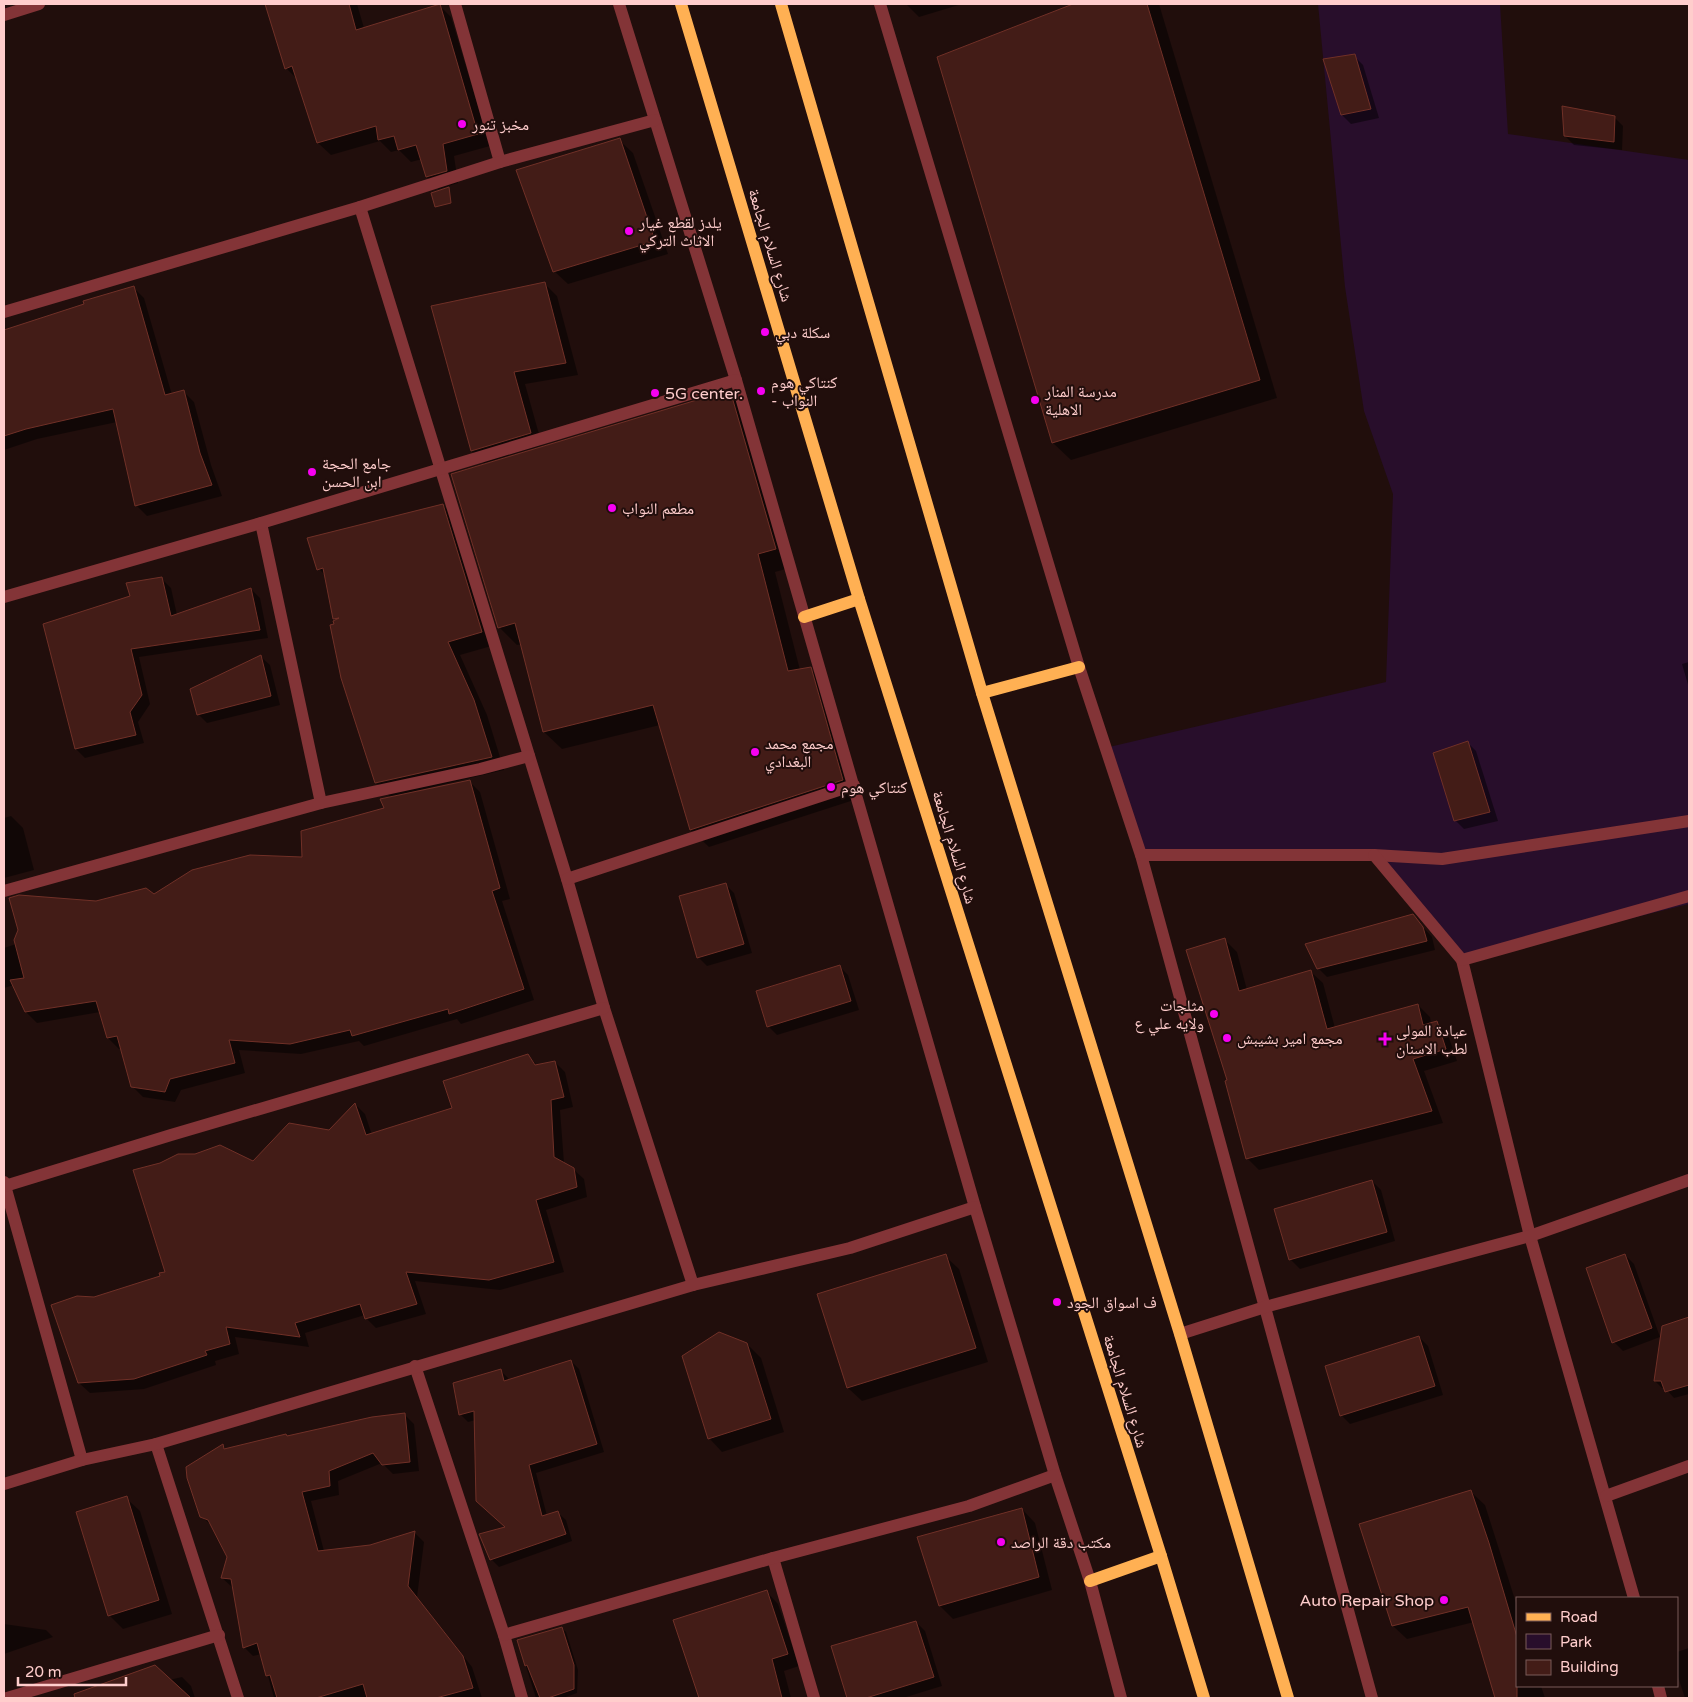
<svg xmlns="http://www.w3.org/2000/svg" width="1693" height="1702" viewBox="0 0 1693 1702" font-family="'Varela Round','Noto Naskh Arabic',sans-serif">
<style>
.green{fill:#280e2b}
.shadow{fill:#0007}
.building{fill:#431c17;stroke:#703027}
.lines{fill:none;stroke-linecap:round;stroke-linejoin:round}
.minor{stroke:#833437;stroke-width:12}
.major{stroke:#ffb053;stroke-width:12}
.poi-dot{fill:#f700f2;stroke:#210e0c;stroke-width:2}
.labels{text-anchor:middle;stroke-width:4;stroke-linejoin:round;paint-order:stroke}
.poi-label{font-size:16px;fill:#ffcdcc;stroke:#210e0c;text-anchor:start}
.street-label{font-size:16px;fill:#ffcdcc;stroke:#210e0c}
</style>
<rect width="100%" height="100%" fill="#210e0c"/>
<polygon class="green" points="1318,4 1500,4 1508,134 1689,160 1689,904 1462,960 1374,855 1141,855 1105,748 1386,682 1393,494 1364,411 1345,287"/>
<g class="shadow">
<polygon points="267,4 357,4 364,28 439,5 451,17 490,146 454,156 458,183 439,189 427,177 422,159 411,162 399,150 391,152 380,141 331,155 318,143 298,80 286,68"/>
<polygon points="906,4 962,4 919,17"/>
<polygon points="1077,4 1159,4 1277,398 1071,460 1053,443 939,57"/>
<polygon points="1354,56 1363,65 1379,118 1351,124 1342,115"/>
<polygon points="1614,117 1623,126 1622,150 1574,145 1565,136"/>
<polygon points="619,140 633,153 668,254 568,284 554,271"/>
<polygon points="545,284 557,296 578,375 525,384 542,445 484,463 472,451"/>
<polygon points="133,287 144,298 172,395 183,391 194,402 211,465 222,496 147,516 136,505 117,422 37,439 4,450 4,332"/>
<polygon points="730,392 748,409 793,567 775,572 800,670 810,669 828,687 860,798 709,847 691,830 660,725 562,749 544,732 522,644 517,645 499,627"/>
<polygon points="443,505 456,518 495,645 460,655 487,715 504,770 390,797 376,782 335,625 336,621 334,618 326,576 319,569"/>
<polygon points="162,579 171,588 177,615 251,589 260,598 268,638 139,657 150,704 138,722 144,743 85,758 76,749 131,597"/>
<polygon points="261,657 270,665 280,705 207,723 198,714"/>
<polygon points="1689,662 1689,688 1682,664"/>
<polygon points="1467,742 1476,751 1498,821 1464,829 1455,820"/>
<polygon points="469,781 480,792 510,899 502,901 534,1000 461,1024 457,1019 364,1046 359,1041 301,1054 239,1050 245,1073 181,1090 175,1102 143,1097 132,1086 121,1048 119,1049 108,1038 100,1012 37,1023 26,1012 14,985 4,988 4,948 22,942 96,903 154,896 303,858 385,809"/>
<polygon points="11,816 23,828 34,870 4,878 4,818"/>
<polygon points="725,884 734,893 752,953 707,966 698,957"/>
<polygon points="1413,916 1432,937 1435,950 1327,977 1318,968"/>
<polygon points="1225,940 1237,952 1247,990 1311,972 1323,983 1335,1028 1418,1005 1430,1017 1431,1024 1436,1023 1448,1035 1457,1061 1424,1071 1443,1123 1259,1170 1247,1158 1229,1081"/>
<polygon points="839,966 848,975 859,1010 777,1035 768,1026"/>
<polygon points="527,1055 538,1066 555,1062 565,1072 573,1107 560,1110 564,1163 573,1169 584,1179 587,1197 546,1210 564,1272 500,1290 415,1281 426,1314 376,1328 366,1318 365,1315 305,1333 309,1347 235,1337 239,1354 215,1361 216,1365 144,1389 90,1393 79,1383 94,1299 161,1277 253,1163 330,1132 355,1104 365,1114 372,1135 453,1109"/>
<polygon points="1372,1181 1381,1190 1395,1241 1300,1269 1291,1260 1276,1210"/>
<polygon points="1625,1255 1634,1264 1660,1337 1623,1351 1614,1342"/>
<polygon points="945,1256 959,1269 988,1362 862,1401 848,1388 819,1295"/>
<polygon points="1689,1318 1689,1394 1674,1398 1665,1388 1662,1388 1655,1381 1663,1327"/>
<polygon points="1419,1337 1428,1346 1443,1395 1350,1424 1341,1415"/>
<polygon points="747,1344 761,1358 784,1432 722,1452 709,1438"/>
<polygon points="571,1361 579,1369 604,1452 536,1473 547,1516 558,1513 566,1520 572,1541 499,1567 491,1559 507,1527 476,1420 468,1422 460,1414 500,1370 508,1378 509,1381"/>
<polygon points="404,1414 414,1424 419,1471 393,1474 382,1463 338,1481 339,1495 311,1501 324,1551 370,1546 415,1533 424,1542 417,1597 472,1667 482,1698 274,1698 262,1654 253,1656 244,1647 234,1587 232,1587 222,1578 229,1557 213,1527 201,1516 222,1445 227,1450"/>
<polygon points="1471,1492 1485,1505 1517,1606 1517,1686 1541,1686 1545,1698 1497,1698 1474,1622 1407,1639 1393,1626"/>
<polygon points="126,1498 140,1511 172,1614 123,1629 109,1615"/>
<polygon points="1022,1509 1035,1523 1052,1590 953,1619 940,1606"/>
<polygon points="766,1591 778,1604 799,1666 784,1671 791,1698 700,1698 675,1621"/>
<polygon points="916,1622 925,1631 942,1686 903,1698 849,1698 833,1647"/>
<polygon points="4,1624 46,1630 53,1637 4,1654"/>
<polygon points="562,1628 566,1632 578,1670 577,1693 563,1698 536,1698 518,1641"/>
<polygon points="1689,1648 1689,1698 1685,1698 1677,1674 1677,1652"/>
<polygon points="182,1677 191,1686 195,1698 92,1698"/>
</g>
<g class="building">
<polygon points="265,4 349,4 356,30 440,4 478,134 443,144 447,171 426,177 416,145 398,150 394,136 378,140 376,126 317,143 292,66 285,69"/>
<polygon points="1073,4 1147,4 1260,380 1052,443 937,57"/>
<polygon points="1355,54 1371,109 1341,115 1323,59"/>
<polygon points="1562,106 1615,116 1614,142 1564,136"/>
<polygon points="620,138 655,241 553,272 516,170"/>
<polygon points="449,187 451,203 435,207 431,193"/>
<polygon points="545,282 566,363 514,372 531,433 471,451 431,306"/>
<polygon points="134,286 165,395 184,390 200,453 212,485 135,506 113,409 26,429 4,436 4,330 84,304 83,301"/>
<polygon points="730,390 776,549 758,554 788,671 811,667 843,780 690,830 653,705 543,732 515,623 498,628 451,474"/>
<polygon points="443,504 482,632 448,642 474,700 492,757 375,783 341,678 330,625 334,624 333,621 339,618 333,619 323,568 317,570 307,538"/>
<polygon points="162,577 171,616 251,588 260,630 131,649 142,695 130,712 136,735 75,749 43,624 130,596 126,583"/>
<polygon points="261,655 271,696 197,715 190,689"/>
<polygon points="1468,741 1490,812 1454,821 1433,753"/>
<polygon points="470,780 500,888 492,891 524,989 449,1014 448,1009 352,1036 350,1030 290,1044 229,1040 235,1063 170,1079 165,1092 131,1087 117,1036 107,1038 96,1001 25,1012 10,980 24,978 14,940 18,930 9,898 19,895 96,901 146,888 154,894 192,870 250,855 302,857 301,831 384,808 380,799"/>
<polygon points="726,883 744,944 697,958 679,896"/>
<polygon points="1413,914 1423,927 1427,941 1317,969 1305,944"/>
<polygon points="1225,938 1239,991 1311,970 1327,1029 1418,1004 1423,1025 1437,1021 1446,1049 1413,1059 1432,1111 1246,1159 1225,1081 1227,1080 1186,950"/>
<polygon points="840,965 851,1001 767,1027 756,991"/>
<polygon points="528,1054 535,1065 555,1061 564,1097 551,1100 554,1157 574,1168 577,1187 536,1200 554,1262 489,1280 406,1272 417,1304 365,1319 360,1304 295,1323 300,1337 226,1327 230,1344 205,1351 207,1355 134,1379 78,1383 51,1305 77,1296 94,1297 160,1276 159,1273 165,1272 133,1170 160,1163 178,1154 195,1154 220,1145 253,1161 289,1123 329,1130 355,1103 366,1135 452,1108 443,1081"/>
<polygon points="1372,1180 1387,1232 1289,1260 1274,1209"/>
<polygon points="946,1254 976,1348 847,1388 817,1294"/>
<polygon points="1625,1254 1652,1328 1612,1343 1586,1268"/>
<polygon points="1689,1317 1689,1385 1665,1392 1661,1381 1654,1381 1662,1326"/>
<polygon points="719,1332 747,1343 771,1419 708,1439 682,1356"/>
<polygon points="1419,1336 1435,1386 1340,1416 1325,1366"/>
<polygon points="571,1360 597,1444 529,1465 542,1516 558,1511 566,1534 490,1560 479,1534 505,1527 476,1501 474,1411 459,1415 453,1383 501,1369 504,1381"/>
<polygon points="405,1413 410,1462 382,1465 373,1453 329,1471 330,1486 302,1492 318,1551 370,1545 415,1531 408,1586 463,1656 473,1688 436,1698 367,1698 363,1684 316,1698 277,1698 270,1675 266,1676 257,1643 243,1648 231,1579 221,1578 227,1557 208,1520 200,1517 187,1478 186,1467 223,1444 224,1449 286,1434 287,1436 372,1417"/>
<polygon points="1471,1490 1489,1543 1517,1637 1517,1698 1495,1698 1468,1607 1392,1626 1359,1524"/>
<polygon points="127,1496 159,1600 108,1616 76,1512"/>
<polygon points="1022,1508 1039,1577 939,1606 917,1537"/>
<polygon points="767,1590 788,1654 772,1659 782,1698 699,1698 673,1620"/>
<polygon points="916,1621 934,1677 866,1698 847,1698 831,1646"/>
<polygon points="562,1627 574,1665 574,1689 548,1698 540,1698 527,1665 525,1666 517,1640"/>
<polygon points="155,1665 191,1698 75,1698 74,1694"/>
</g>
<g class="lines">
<g class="minor">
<polyline points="455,4 500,162"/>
<polyline points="619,4 736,380 975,1207 1055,1475 1090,1581 1121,1698"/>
<polyline points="880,4 1079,667 1141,855 1372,1698"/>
<polyline points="4,15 39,4"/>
<polyline points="360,207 567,879 604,1008 693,1285"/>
<polyline points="4,312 360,207 500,162 655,120"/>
<polyline points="261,523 321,803"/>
<polyline points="4,597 261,523 736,380"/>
<polyline points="1141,855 1374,855 1442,859 1689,821"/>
<polyline points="1374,855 1462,960 1530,1236 1634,1598"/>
<polyline points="567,879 854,785"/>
<polyline points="4,891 321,803 480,769 529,756"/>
<polyline points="1462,960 1689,896"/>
<polyline points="4,1182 82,1460"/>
<polyline points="5,1186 171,1135 604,1008"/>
<polyline points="1180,1334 1265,1307 1530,1236 1689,1180"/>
<polyline points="415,1366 504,1635 522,1698"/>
<polyline points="156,1444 238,1698"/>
<polyline points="4,1484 82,1460 156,1444 693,1285 850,1248 975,1207"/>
<polyline points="1606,1496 1689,1466"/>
<polyline points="773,1558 814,1698"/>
<polyline points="504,1635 773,1558 969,1506 1055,1475"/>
<polyline points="1658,1686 1661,1698"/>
<polyline points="7,1698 219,1635"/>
</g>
<g class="major">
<polyline points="681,4 859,599 1161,1556 1204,1698"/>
<polyline points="781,4 982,693 1180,1334 1288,1698"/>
<polyline points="804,617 859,599"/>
<polyline points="982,693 1079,667"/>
<polyline points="1090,1581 1161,1556"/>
</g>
</g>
<g class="poi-dot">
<circle cx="462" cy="124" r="5"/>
<circle cx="629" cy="231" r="5"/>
<circle cx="765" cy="332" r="5"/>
<circle cx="761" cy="391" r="5"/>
<circle cx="655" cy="393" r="5"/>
<circle cx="1035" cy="400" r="5"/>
<circle cx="312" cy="472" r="5"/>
<circle cx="612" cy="508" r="5"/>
<circle cx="755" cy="752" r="5"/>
<circle cx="831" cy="787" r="5"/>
<circle cx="1214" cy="1014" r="5"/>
<circle cx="1227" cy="1038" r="5"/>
<path d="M1382.5 1031.5h5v5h5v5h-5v5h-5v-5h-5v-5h5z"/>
<circle cx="1057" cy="1302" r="5"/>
<circle cx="1001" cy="1542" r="5"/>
<circle cx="1444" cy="1600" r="5"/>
</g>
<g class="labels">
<g class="poi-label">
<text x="472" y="130">مخبز تنور</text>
<text x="639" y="228">يلدز لقطع غيار<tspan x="639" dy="18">الاثاث التركي</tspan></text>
<text x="775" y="338">سكلة دبي</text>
<text x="771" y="388">كنتاكي هوم<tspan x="771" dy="18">- النواب</tspan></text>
<text x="1045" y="397">مدرسة المنار<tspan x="1045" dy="18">الاهلية</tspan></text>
<text x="665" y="399">5G center.</text>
<text x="322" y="469">جامع الحجة<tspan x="322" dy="18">ابن الحسن</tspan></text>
<text x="622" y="514">مطعم النواب</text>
<text x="765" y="749">مجمع محمد<tspan x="765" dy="18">البغدادي</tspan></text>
<text x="841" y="793">كنتاكي هوم</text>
<text x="1204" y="1011" text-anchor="end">مثلجات<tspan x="1204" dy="18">ولايه علي ع</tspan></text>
<text x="1396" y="1036">عيادة المولى<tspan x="1396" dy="18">لطب الاسنان</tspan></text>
<text x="1237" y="1044">مجمع امير بشيبش</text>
<text x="1067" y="1308">ف اسواق الجود</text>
<text x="1011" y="1548">مكتب دقة الراصد</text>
<text x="1434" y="1606" text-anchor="end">Auto Repair Shop</text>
</g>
<g class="street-label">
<text transform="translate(771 245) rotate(73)" y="6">شارع السلام الجامعة</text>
<text transform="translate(955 847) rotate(73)" y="6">شارع السلام الجامعة</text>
<text transform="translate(1126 1391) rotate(73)" y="6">شارع السلام الجامعة</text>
</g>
</g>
<rect width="1693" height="1702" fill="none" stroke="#ffcdcc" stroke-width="10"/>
<rect x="1516" y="1597" width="162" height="90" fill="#210e0c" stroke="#7a5a59"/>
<rect x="1526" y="1613" width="25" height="8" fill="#ffb053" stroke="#7a5a59"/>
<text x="1560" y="1622" font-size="15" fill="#ffcdcc">Road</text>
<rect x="1526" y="1634" width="25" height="15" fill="#280e2b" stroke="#7a5a59"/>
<text x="1560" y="1647" font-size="15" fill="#ffcdcc">Park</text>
<rect x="1526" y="1660" width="25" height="15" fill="#431c17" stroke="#7a5a59"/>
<text x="1560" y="1672" font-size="15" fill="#ffcdcc">Building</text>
<path d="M18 1677v8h108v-8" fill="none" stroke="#ffcdcc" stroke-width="2.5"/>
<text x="25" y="1677" font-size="15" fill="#ffcdcc" stroke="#210e0c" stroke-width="4" paint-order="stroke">20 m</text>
</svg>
